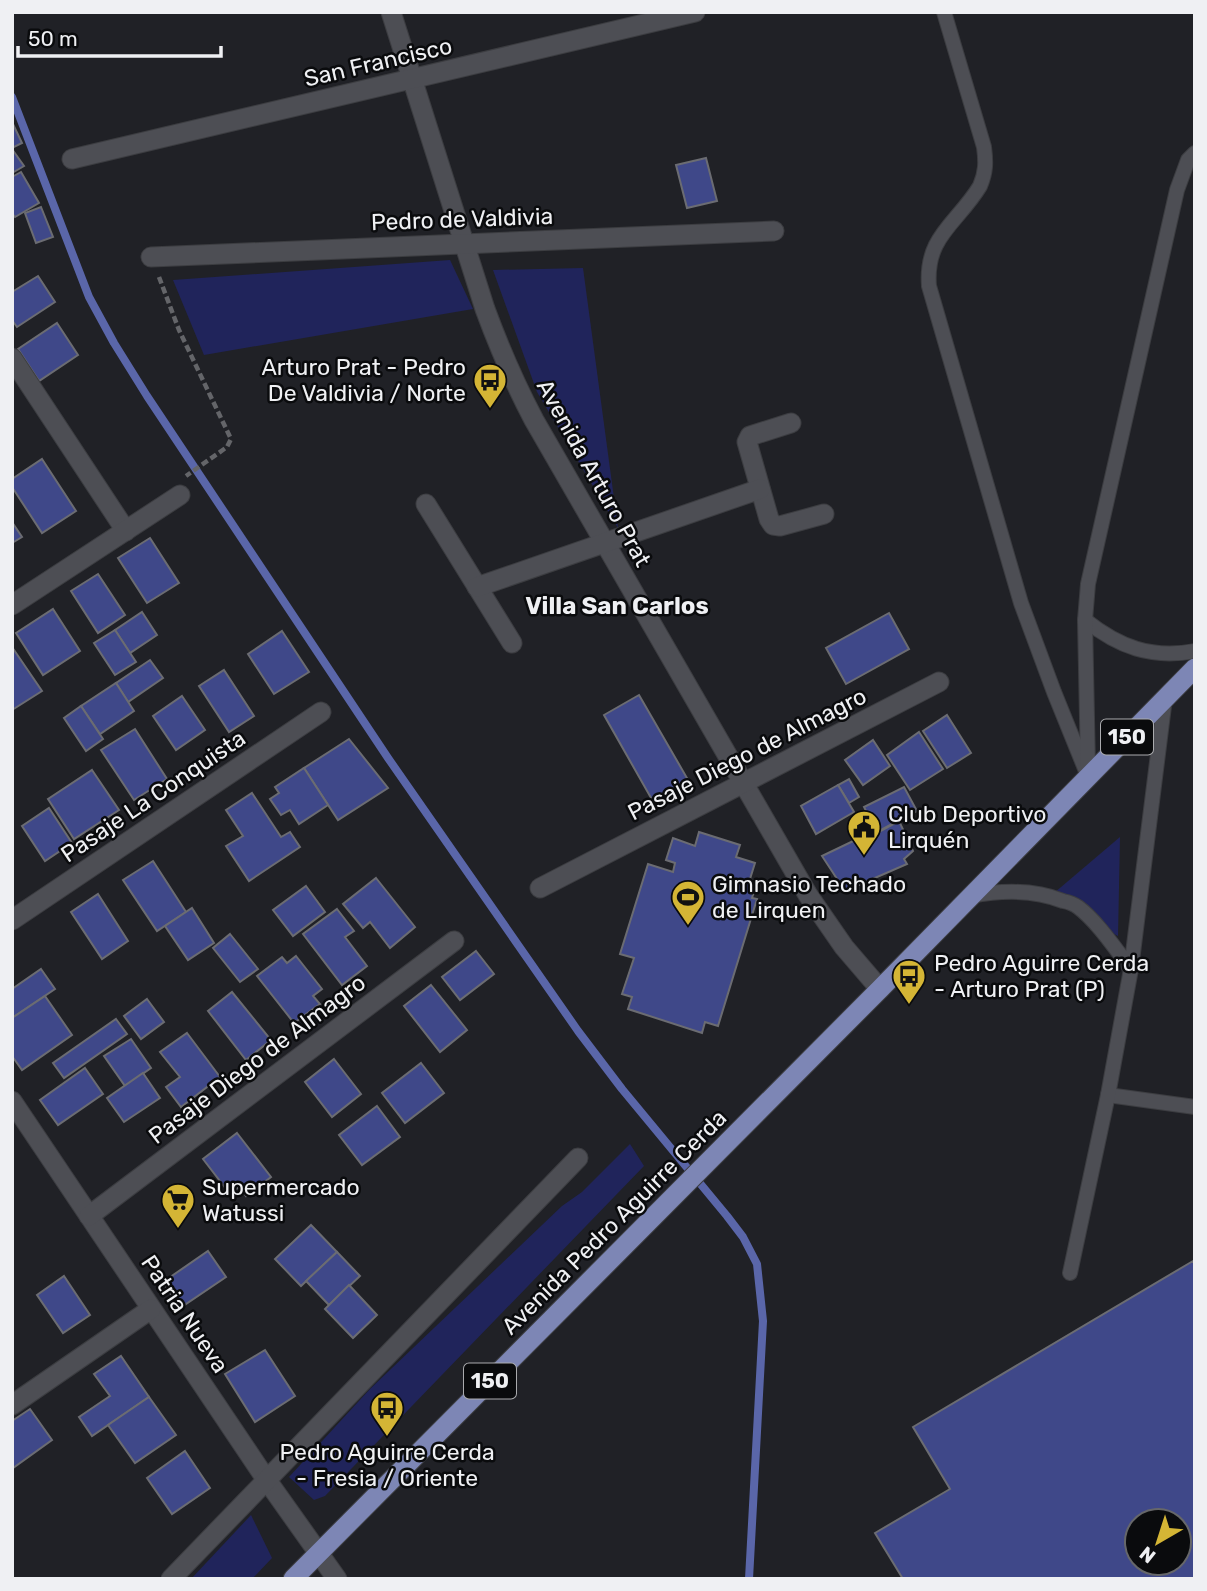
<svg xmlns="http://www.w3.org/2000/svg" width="1207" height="1591" viewBox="0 0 1207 1591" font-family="Rubik,sans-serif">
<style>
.green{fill:#20245b}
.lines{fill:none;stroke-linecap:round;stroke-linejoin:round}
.stream{stroke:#5a66a9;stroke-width:8}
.building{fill:#3f4889;stroke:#6b6c72;stroke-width:2;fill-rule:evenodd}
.service-casing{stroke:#3c3d41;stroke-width:16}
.minor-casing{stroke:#3c3d41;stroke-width:21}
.primary-casing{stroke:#3c3d41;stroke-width:21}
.path{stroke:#646569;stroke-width:4.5;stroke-dasharray:7 3.5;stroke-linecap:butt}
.service{stroke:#4d4e54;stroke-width:14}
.minor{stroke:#4d4e54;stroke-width:19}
.primary{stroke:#7d86b5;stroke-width:19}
.labels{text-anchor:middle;stroke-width:5;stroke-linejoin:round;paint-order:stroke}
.shield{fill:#0a0b0d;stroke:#aaabae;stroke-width:2}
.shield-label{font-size:21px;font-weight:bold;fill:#eff0f3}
.street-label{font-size:23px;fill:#eff0f3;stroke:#0a0b0d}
.poi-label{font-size:23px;fill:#eff0f3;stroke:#0a0b0d;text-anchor:start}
.neighbourhood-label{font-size:24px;font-weight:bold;fill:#eff0f3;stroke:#0a0b0d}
</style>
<rect width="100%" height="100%" fill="#202126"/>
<g class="green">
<polygon points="450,260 473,309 204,355 173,280"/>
<polygon points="583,268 618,528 537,392 493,270"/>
<polygon points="1120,837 1118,936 1047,899"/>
<polygon points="630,1144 644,1166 325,1496 314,1500 289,1477 370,1389 562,1206 582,1192"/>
<polygon points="251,1515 272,1558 252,1579 191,1579"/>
</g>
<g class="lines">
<polyline class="stream" points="12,97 89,297 114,343 147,396 388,758 578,1031 622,1089 727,1216 743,1237 757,1264 763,1321 749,1579"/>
</g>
<g class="building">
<polygon points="12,122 22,143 12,148"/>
<polygon points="12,149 24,166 12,173"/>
<polygon points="706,158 717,201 687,208 676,165"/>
<polygon points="21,172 39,203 15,217 12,213 12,177"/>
<polygon points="41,207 53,237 36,243 25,213"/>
<polygon points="38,276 55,302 17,327 12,320 12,292"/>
<polygon points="57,323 78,355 39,381 18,349"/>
<polygon points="42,459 76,511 42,533 12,487 12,479"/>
<polygon points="12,522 22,537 12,543"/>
<polygon points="150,538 179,583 147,603 118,558"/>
<polygon points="98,574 125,615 98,633 71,591"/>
<polygon points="53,609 80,651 43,675 16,633"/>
<polygon points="142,612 157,635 130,653 115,630"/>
<polygon points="889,613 909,649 846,684 826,648"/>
<polygon points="115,630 136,662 115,675 94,643"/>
<polygon points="282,631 309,672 274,694 248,654"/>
<polygon points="12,647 42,691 12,710"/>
<polygon points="150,660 163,678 128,702 116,683"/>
<polygon points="224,670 254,716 229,732 199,686"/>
<polygon points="116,683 134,711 100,734 81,706"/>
<polygon points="639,695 691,785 655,805 604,715"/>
<polygon points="182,696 205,730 176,750 153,716"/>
<polygon points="81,706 103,739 86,751 64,718"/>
<polygon points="947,715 971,753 947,768 923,731"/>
<polygon points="135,729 167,779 134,800 101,750"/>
<polygon points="919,732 943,769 910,790 887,755"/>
<polygon points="349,739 388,788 338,820 304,768"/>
<polygon points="873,740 890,766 863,785 845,760"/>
<polygon points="304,768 328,805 299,824 290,810 281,815 270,799 279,793 275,787"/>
<polygon points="92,770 119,810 74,839 48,799"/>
<polygon points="849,779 859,797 849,803 838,785"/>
<polygon points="838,785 854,812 816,834 801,806"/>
<polygon points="904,787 917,811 877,832 864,807"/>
<polygon points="252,793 281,837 290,832 300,847 249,881 226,846 243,836 226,810"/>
<polygon points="49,808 72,843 45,861 22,826"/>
<polygon points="899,821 913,851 904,859 907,864 845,891 822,856 872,832 875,834"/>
<polygon points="699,832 740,845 736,857 755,863 750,879 757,882 752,898 757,899 718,1026 705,1022 702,1033 628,1009 632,997 622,994 634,958 620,954 648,864 673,872 675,863 666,860 673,838 695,846"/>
<polygon points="153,861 186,912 157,931 123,880"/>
<polygon points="376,878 415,927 390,948 370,922 363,928 343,904"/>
<polygon points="306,886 325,912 293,936 273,910"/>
<polygon points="98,894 128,941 102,959 71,912"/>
<polygon points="192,908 214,943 188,960 165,926"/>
<polygon points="337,909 354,931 345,937 367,966 342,985 303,934"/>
<polygon points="230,934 258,969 240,982 213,948"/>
<polygon points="476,951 494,974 460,1000 442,977"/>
<polygon points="296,956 322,989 313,996 320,1004 294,1023 257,976 282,957 287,963"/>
<polygon points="41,969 55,989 12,1018 12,989"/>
<polygon points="431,985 467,1030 440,1052 404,1006"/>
<polygon points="232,992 271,1040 246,1060 208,1011"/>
<polygon points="45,996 72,1035 22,1070 12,1056 12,1018"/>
<polygon points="147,999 164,1022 141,1039 124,1016"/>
<polygon points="116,1019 127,1034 64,1078 53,1063"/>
<polygon points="187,1033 220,1077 181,1107 166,1087 180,1077 160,1052"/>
<polygon points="131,1039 151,1068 125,1086 104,1056"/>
<polygon points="334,1059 361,1094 332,1117 305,1082"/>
<polygon points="421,1063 444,1093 405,1123 382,1093"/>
<polygon points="85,1068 103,1094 58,1125 40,1100"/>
<polygon points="143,1073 160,1098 124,1122 107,1098"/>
<polygon points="377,1106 400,1137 362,1165 339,1135"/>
<polygon points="237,1133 271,1177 246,1196 239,1187 230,1194 203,1159"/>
<polygon points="311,1225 337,1252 301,1286 275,1259"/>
<polygon points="208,1251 226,1277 180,1308 163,1282"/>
<polygon points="337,1252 360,1276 329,1305 306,1281"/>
<path d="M 1193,1261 L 1195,1264 L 1195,1579 L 903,1579 L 875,1533 L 950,1489 L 913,1427 ZM 1137,1521 L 1179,1521 L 1179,1563 L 1137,1563 Z"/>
<polygon points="64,1276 90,1315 63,1333 37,1295"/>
<polygon points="349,1285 377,1315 353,1338 325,1309"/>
<polygon points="265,1350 295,1396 255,1422 225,1374"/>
<polygon points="121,1356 149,1397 92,1436 79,1417 110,1396 94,1374"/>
<polygon points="149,1397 176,1435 135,1463 108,1425"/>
<polygon points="30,1409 52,1440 13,1468 12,1421"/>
<polygon points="185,1451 210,1488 172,1514 147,1478"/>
</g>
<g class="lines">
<defs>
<g id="service">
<path d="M 944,12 L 984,147 C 986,162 986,172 980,186 C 957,224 925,236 929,286 L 1021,603 L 1054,692 L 1088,776"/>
<path d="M 1085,620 C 1119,647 1151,659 1195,651"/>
<polyline points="1088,767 1085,620 1088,584 1177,190 1188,160 1195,153"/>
<path d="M 971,896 C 1002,890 1033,889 1063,901 C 1068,902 1074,904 1078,907 C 1097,921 1117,951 1131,969"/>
<polyline points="1108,1095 1195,1107"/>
<polyline points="1070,1273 1108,1095 1131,969 1165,698"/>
</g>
<g id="minor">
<path d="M 391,12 L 485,309 C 499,347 515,384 534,420 L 808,895 L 844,947 L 880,989"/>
<polyline points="72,159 695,12"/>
<polyline points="151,257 774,231"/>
<polyline points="12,358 126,531"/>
<polyline points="791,423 750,436 747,442 769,519 773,525 780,526 824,514"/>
<polyline points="426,504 512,643"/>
<polyline points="477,587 760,489"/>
<polyline points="12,605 180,495"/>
<polyline points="540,888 939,682"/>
<polyline points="12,920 321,712"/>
<polyline points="12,1101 266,1479 337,1579"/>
<polyline points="89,1216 454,941"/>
<polyline points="12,1405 151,1309"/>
<polyline points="171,1579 578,1158"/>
</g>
<polyline id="primary" points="293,1579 880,989 1195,668"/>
</defs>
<use href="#service" class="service-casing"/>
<use href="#minor" class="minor-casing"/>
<use href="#primary" class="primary-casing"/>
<polyline class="path" points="159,277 179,330 231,439 227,447 186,476"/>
<use href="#service" class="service"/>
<use href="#minor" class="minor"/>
<use href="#primary" class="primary"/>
</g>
<defs>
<symbol id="bus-pin" viewBox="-11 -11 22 30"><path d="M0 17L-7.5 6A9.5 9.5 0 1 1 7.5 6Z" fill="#d4b535" stroke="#0a0b0d"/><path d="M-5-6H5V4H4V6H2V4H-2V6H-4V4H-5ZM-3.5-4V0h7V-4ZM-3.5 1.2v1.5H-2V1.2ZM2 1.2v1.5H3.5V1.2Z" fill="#111"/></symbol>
<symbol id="civic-pin" viewBox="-11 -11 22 30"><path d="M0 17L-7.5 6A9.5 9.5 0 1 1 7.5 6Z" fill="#d4b535" stroke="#0a0b0d"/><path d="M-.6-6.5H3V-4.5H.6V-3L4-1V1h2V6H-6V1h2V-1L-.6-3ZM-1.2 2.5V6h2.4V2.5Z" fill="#111"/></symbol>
<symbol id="stadium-pin" viewBox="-11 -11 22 30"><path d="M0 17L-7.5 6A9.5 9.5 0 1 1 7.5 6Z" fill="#d4b535" stroke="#0a0b0d"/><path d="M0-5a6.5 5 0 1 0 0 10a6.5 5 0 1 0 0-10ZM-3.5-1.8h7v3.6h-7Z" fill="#111"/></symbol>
<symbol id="supermarket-pin" viewBox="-11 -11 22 30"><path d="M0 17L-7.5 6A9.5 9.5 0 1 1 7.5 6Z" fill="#d4b535" stroke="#0a0b0d"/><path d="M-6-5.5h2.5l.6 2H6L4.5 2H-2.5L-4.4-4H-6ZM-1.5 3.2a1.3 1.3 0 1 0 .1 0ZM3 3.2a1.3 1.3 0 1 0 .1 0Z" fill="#111"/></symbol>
</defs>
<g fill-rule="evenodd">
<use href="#bus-pin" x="471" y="361" width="38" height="52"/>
<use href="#civic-pin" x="845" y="808" width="38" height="52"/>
<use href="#stadium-pin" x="669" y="878" width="38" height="52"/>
<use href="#bus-pin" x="890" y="957" width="38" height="52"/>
<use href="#supermarket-pin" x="159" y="1181" width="38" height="52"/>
<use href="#bus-pin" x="368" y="1389" width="38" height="52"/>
</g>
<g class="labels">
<g class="shield">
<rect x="1101" y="719.5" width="52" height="35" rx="5"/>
<rect x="464" y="1363.5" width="52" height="35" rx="5"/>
</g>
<g class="shield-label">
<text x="1127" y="744">150</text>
<text x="490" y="1388">150</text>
</g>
<g class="street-label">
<text transform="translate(378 62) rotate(-13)" y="8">San Francisco</text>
<text transform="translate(462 219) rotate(-2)" y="8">Pedro de Valdivia</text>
<text transform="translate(594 473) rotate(61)" y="8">Avenida Arturo Prat</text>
<text transform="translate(747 754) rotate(-27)" y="8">Pasaje Diego de Almagro</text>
<text transform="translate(153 796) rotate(-34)" y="8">Pasaje La Conquista</text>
<text transform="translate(257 1059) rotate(-37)" y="8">Pasaje Diego de Almagro</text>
<text transform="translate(614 1222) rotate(-45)" y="8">Avenida Pedro Aguirre Cerda</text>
<text transform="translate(185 1314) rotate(56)" y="8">Patria Nueva</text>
</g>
<g class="poi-label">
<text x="466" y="375" text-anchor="end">Arturo Prat - Pedro<tspan x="466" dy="26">De Valdivia / Norte</tspan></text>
<text x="888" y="822">Club Deportivo<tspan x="888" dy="26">Lirquén</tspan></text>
<text x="712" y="892">Gimnasio Techado<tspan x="712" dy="26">de Lirquen</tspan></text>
<text x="934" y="971">Pedro Aguirre Cerda<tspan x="934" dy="26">- Arturo Prat (P)</tspan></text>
<text x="202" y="1195">Supermercado<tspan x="202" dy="26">Watussi</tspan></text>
<text x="387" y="1460" text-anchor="middle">Pedro Aguirre Cerda<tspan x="387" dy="26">- Fresia / Oriente</tspan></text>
</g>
<g class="neighbourhood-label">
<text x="617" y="614">Villa San Carlos</text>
</g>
</g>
<rect width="1207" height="1591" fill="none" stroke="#eff0f3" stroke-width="28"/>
<g transform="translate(1158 1542) rotate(219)"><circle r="33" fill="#0a0b0d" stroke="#666769" stroke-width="2"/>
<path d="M0-5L12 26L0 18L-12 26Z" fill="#d4b535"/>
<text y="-10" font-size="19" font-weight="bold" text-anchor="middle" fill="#eff0f3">N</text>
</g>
<path d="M18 46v10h203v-10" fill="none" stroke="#eff0f3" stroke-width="3.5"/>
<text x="28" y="46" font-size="21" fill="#eff0f3" stroke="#0a0b0d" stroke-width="5" paint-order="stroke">50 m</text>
</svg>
